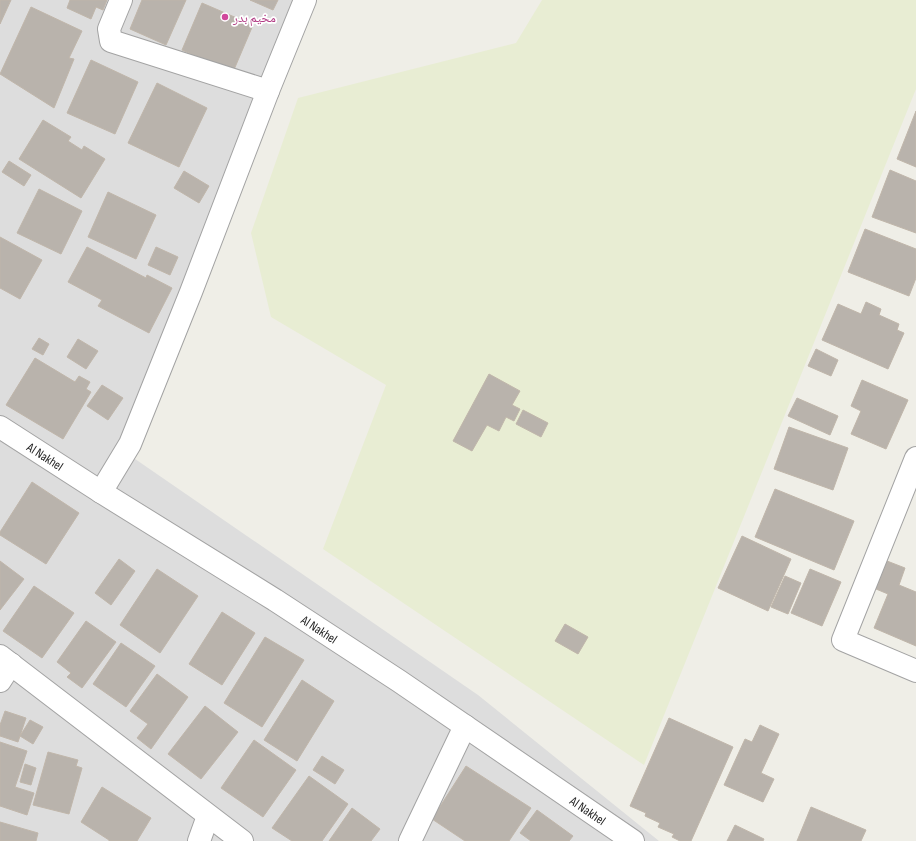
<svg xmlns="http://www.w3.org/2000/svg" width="916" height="841" viewBox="0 0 916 841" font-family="'Sofia Sans Condensed','Noto Naskh Arabic',sans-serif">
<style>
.residential{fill:#ddd}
.farmland{fill:#e8edd3}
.building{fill:#b9b3ac;stroke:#c0b6aa}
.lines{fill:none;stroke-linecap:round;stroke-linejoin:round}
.minor-casing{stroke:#a3a3a3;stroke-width:24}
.minor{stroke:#fff;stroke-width:22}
.hotel-dot{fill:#d1479c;stroke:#fff;stroke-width:1.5}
.labels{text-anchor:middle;stroke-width:3.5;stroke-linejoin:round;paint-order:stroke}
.hotel-label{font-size:13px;fill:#b23c85;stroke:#fff;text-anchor:start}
.street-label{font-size:13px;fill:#1f1f1f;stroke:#fff}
</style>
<rect width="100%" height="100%" fill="#efeee7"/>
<polygon class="residential" points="0,0 309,0 122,450 478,695 659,841 0,841"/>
<polygon class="farmland" points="542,0 916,0 916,89 644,765 323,549 386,385 271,317 251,233 298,98 516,43"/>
<g class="building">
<polygon points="0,0 11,0 0,24"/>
<polygon points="70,0 107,0 103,10 96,7 91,19 67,8"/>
<polygon points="142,0 186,0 166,45 130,29"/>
<polygon points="250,0 278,0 273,10"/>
<polygon points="202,3 253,25 233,72 182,50"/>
<polygon points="31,7 82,31 69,58 74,59 54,108 0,74"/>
<polygon points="91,60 138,82 115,134 67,113"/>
<polygon points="157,83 207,108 179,167 128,143"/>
<polygon points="916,111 916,167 897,159"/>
<polygon points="43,120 71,137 68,141 82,150 84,146 105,159 81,198 19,159"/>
<polygon points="9,161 31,175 24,186 2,172"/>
<polygon points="890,170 916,181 916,233 872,217"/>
<polygon points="184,171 209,186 199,203 174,188"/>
<polygon points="39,189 82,211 61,254 17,233"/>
<polygon points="108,192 156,215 136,259 88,237"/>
<polygon points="865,229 916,249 916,278 909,296 848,272"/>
<polygon points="0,237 42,260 20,299 0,288"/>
<polygon points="87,247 146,278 147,275 172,288 149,333 98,306 102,300 68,282"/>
<polygon points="156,247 178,257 170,275 148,265"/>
<polygon points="866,302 881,309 879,315 899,324 897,330 904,333 888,369 822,340 838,304 861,314"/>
<polygon points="39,338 49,344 43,355 32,349"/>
<polygon points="78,339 98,351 86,369 67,357"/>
<polygon points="816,349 838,360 831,376 808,366"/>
<polygon points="35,358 75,382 79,376 90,382 86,389 91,392 63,439 6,405"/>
<polygon points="489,374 520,391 512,405 520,409 514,421 506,417 499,431 487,425 472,451 453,441"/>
<polygon points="862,380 908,400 886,449 851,434 861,411 851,406"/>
<polygon points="102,385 123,398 108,420 87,406"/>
<polygon points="797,398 838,416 830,435 788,416"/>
<polygon points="523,410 548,423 541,437 516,424"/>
<polygon points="789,427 848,448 833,490 774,469"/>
<polygon points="32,482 79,513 46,564 0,535 0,532"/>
<polygon points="775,489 854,521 834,570 755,537"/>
<polygon points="742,536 791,559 768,611 718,588"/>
<polygon points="119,559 135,571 111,605 95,593"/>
<polygon points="0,561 24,579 0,610"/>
<polygon points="887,561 905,568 899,585 916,592 916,646 874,628 888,594 876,589"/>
<polygon points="157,569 198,596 160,653 120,625"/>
<polygon points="810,569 841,582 822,626 791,613"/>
<polygon points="785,576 801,583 788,614 771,607"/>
<polygon points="34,586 74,613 42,658 3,631"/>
<polygon points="222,612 255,633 222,685 189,664"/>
<polygon points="86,621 116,642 82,688 67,677 71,673 57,662"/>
<polygon points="565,624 588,637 578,654 555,641"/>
<polygon points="265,637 304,660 262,727 224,703"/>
<polygon points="121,643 155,666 126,707 93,684"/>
<polygon points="157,674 188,697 151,749 137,738 148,724 130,711"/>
<polygon points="302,680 334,701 297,761 264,740"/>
<polygon points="205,706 238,732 201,779 168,754"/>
<polygon points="5,711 26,718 18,742 0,736 0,725"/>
<polygon points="669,718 733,747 691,841 680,841 672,837 674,834 658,827 660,823 645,816 646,813 630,806"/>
<polygon points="30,720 43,727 33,744 20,736"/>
<polygon points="760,725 779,734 761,773 774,779 763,802 724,785 745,739 752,742"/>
<polygon points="254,740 296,770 263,817 221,788"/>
<polygon points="0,742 27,751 15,787 34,793 27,815 0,806"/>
<polygon points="48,752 78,760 76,766 82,768 69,814 33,805"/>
<polygon points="322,756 344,770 335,784 313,770"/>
<polygon points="25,764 36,768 31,785 20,782"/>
<polygon points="466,766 531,808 509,841 465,841 432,819"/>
<polygon points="309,776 348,804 322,841 292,841 272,828"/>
<polygon points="102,787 151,818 137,841 109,841 109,840 81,822"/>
<polygon points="811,807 866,830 861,841 797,841"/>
<polygon points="352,808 380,829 371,841 329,841"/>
<polygon points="537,810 573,836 569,841 531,841 520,833"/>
<polygon points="0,822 38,833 36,841 0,841"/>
<polygon points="735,825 764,839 763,841 727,841"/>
</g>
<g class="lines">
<defs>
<g id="minor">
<polyline points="121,0 109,29 111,41 268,91"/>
<path id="s1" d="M 0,427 L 101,492 L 275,600 L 399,681 L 633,841"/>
<polyline points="916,458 843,640 916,671"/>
<polyline points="101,492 130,444 191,292 268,91 305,0"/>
<polyline points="0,656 242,841"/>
<polyline points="0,681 11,664"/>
<polyline points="199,841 208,816"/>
<polyline points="410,841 465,726"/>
</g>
</defs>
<use href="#minor" class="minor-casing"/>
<use href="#minor" class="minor"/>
</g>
<circle class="hotel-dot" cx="225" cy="17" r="4"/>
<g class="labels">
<g class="hotel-label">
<text x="233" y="22">مخيم بدر</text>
</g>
<g class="street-label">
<text dy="5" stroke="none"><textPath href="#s1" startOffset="54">Al Nakhel</textPath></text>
<text dy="5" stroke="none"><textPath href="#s1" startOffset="378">Al Nakhel</textPath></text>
<text dy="5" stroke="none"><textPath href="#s1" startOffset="702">Al Nakhel</textPath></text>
</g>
</g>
</svg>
